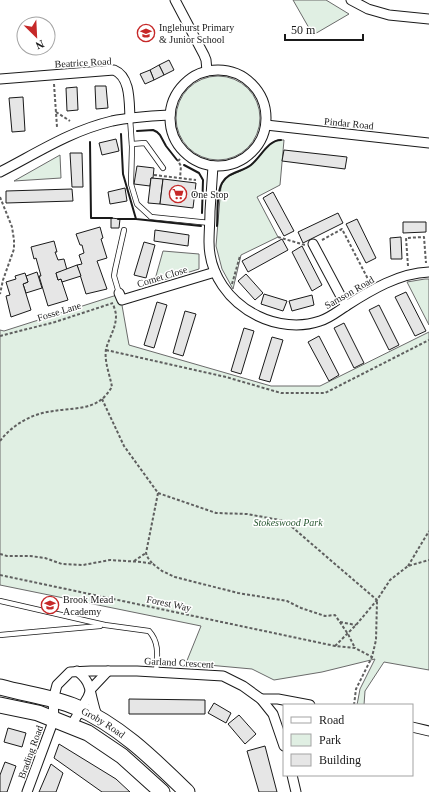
<svg xmlns="http://www.w3.org/2000/svg" width="429" height="792" viewBox="0 0 429 792" font-family="'Times New Roman',serif">
<style>
.green{fill:#e0efe3;stroke:#6a6a6a}
.building{fill:#e6e6e6;stroke:#1a1a1a}
.lines{fill:none;stroke-linecap:round;stroke-linejoin:round}
.lane-casing{stroke:#1a1a1a;stroke-width:6}
.street-casing{stroke:#1a1a1a;stroke-width:11}
.primary-casing{stroke:#1a1a1a;stroke-width:17}
.path{stroke:#5f5f5f;stroke-width:2;stroke-dasharray:3 2;stroke-linecap:butt}
.lane{stroke:#fff;stroke-width:4.5}
.street{stroke:#fff;stroke-width:9}
.primary{stroke:#fff;stroke-width:15}
.wall{stroke:#1a1a1a;stroke-width:2}
.labels{text-anchor:middle;stroke-width:3;stroke-linejoin:round;paint-order:stroke}
.poi-label{font-size:10px;fill:#1a1a1a;stroke:#fff;text-anchor:start}
.street-label{font-size:10px;fill:#1a1a1a;stroke:#fff}
.park-label{font-size:10px;font-style:italic;fill:#2b5a34;stroke:#fff}
</style>
<rect width="100%" height="100%" fill="#fff"/>
<g class="green">
<polygon points="293,0 326,0 349,14 313,35"/>
<circle cx="218" cy="118" r="42"/>
<path d="M 278,140 L 284,140 L 280,185 L 257,197 L 278,237 L 241,255 L 233,289 L 222,269 L 216,246 L 221,186 C 227,172 237,175 248,167 C 260,159 266,143 278,140 Z"/>
<polygon points="60,155 61,178 14,181"/>
<polygon points="163,251 199,254 199,269 154,283"/>
<polygon points="425,279 429,279 429,325 407,282"/>
<polygon points="120,294 129,345 271,386 320,386 429,332 429,670 384,662 365,691 364,705 357,705 360,689 375,659 322,672 274,680 252,669 186,663 201,626 0,585 0,330 4,331"/>
</g>
<g class="building">
<polygon points="169,60 174,70 164,75 159,65"/>
<polygon points="159,65 164,75 154,80 150,70"/>
<polygon points="150,70 154,80 145,84 140,74"/>
<polygon points="95,86 106,86 108,108 96,109"/>
<polygon points="77,87 78,110 67,111 66,88"/>
<polygon points="23,97 25,131 12,132 9,98"/>
<polygon points="116,139 119,151 102,155 99,143"/>
<polygon points="284,150 347,157 345,169 282,161"/>
<polygon points="70,153 82,153 83,187 72,187"/>
<polygon points="137,166 154,168 153,178 151,178 150,186 134,184"/>
<polygon points="151,178 163,179 160,204 148,203"/>
<polygon points="163,179 196,183 193,208 160,204"/>
<polygon points="125,188 127,201 110,204 108,192"/>
<polygon points="72,189 73,201 6,203 6,191"/>
<polygon points="273,192 294,231 284,236 263,198"/>
<polygon points="338,213 343,223 303,243 298,232"/>
<polygon points="111,218 120,219 119,228 111,228"/>
<polygon points="357,219 376,258 366,263 346,224"/>
<polygon points="403,222 426,222 426,232 403,233"/>
<polygon points="100,227 103,238 101,239 107,258 97,261 107,289 86,294 77,265 82,264 79,255 84,253 82,245 80,245 76,234"/>
<polygon points="155,230 189,235 188,246 154,241"/>
<polygon points="401,237 402,259 391,259 390,238"/>
<polygon points="282,239 288,250 248,272 242,261"/>
<polygon points="54,241 57,252 55,252 58,260 64,259 67,270 56,273 58,280 61,279 68,300 48,306 39,276 41,276 36,258 34,259 31,247"/>
<polygon points="144,242 155,245 146,278 134,275"/>
<polygon points="302,246 322,285 312,291 292,252"/>
<polygon points="77,265 81,276 62,282 61,279 58,280 56,273"/>
<polygon points="37,272 42,288 26,293 23,284 28,282 26,276"/>
<polygon points="25,273 28,282 23,284 31,310 11,317 6,296 10,295 6,282 16,279 15,276"/>
<polygon points="246,274 263,293 255,300 238,281"/>
<polygon points="406,292 426,331 415,336 395,297"/>
<polygon points="264,294 287,301 283,311 261,304"/>
<polygon points="312,295 314,305 292,311 289,301"/>
<polygon points="157,302 167,305 154,348 144,345"/>
<polygon points="379,305 399,345 389,350 369,310"/>
<polygon points="185,311 196,314 183,356 173,353"/>
<polygon points="344,323 364,363 354,368 334,328"/>
<polygon points="244,328 254,331 241,374 231,371"/>
<polygon points="319,336 339,375 329,381 308,342"/>
<polygon points="272,337 283,340 270,382 259,379"/>
<polygon points="129,699 205,700 205,714 129,714"/>
<polygon points="214,703 231,713 226,723 208,713"/>
<polygon points="239,715 256,734 245,744 228,724"/>
<polygon points="8,728 26,733 22,747 4,742"/>
<polygon points="59,744 116,779 130,792 102,792 54,758"/>
<polygon points="265,746 277,792 259,792 247,751"/>
<polygon points="5,762 16,766 7,792 0,792 0,775"/>
<polygon points="51,764 63,773 56,792 39,792"/>
</g>
<g class="lines">
<defs>
<g id="lane">
<polyline points="130,118 132,147 131,184 137,204 151,217 210,223"/>
<polyline points="132,144 145,143 163,168"/>
<polyline points="119,293 114,276 115,270 124,230"/>
<path d="M 0,601 L 105,625 L 149,631 C 160,643 157,657 156,672"/>
<polyline points="0,635 100,626"/>
</g>
<g id="street">
<polyline points="175,0 204,55 206,60 207,71"/>
<polyline points="351,0 368,9 389,15 429,19"/>
<circle cx="218" cy="118" r="48"/>
<path d="M 0,79 L 114,70 C 131,77 129,103 130,118"/>
<polyline points="266,125 429,143"/>
<path d="M 213,166 C 212,181 211,196 210,211 C 210,221 209,232 209,242 C 209,274 229,302 258,316 C 276,325 300,328 320,321 C 330,318 338,311 346,306 C 371,290 399,273 429,272"/>
<path d="M 0,172 C 37,153 70,131 112,121 C 131,117 150,116 170,115"/>
<polyline points="313,244 346,306"/>
<polyline points="119,293 122,300 215,272"/>
<path d="M 77,671 C 90,681 89,687 93,702 C 94,707 96,713 98,718"/>
<polyline points="261,699 278,699 310,705"/>
<polyline points="71,726 88,697 91,689 108,671"/>
<polyline points="412,727 429,731"/>
<polyline points="292,775 296,792"/>
<polyline points="27,792 54,719 53,700 57,685 70,672 91,671 137,671 223,676 243,686 261,699 273,714 284,746"/>
</g>
<g id="primary">
<path id="s1" d="M 0,687 C 25,694 52,697 76,707 C 119,725 154,760 187,792"/>
<polyline points="0,705 38,713 88,733 122,756 162,792"/>
</g>
</defs>
<use href="#lane" class="lane-casing"/>
<use href="#street" class="street-casing"/>
<use href="#primary" class="primary-casing"/>
<g class="path">
<polyline points="54,84 57,127"/>
<polyline points="56,112 70,121"/>
<polyline points="180,159 178,161 181,166 180,178"/>
<polyline points="154,175 196,180"/>
<polyline points="0,197 12,227 14,240 14,249 3,280 0,294"/>
<polyline points="278,237 305,245"/>
<polyline points="322,240 342,229 369,281"/>
<polyline points="408,266 406,238 424,237 426,263"/>
<polyline points="232,284 240,256"/>
<polyline points="0,336 55,322 113,303"/>
<polyline points="106,350 226,377 281,393 325,393 429,340"/>
<polyline points="102,399 124,446 158,493 146,553 148,558 152,563"/>
<path d="M 0,441 C 13,424 33,413 54,411 C 69,408 89,410 102,399 C 106,396 109,391 112,387 C 110,375 104,362 106,349 C 109,338 116,328 116,316 C 116,312 114,307 113,304"/>
<polyline points="158,493 216,513 247,514 285,521 377,600"/>
<polyline points="0,554 7,556 30,556 45,558 62,564 83,565 110,560 142,562 153,564 162,571 175,577 238,593 287,601 301,608 325,616 335,615 348,634 355,648"/>
<polyline points="134,561 146,553"/>
<polyline points="408,566 429,531"/>
<polyline points="0,575 335,646 355,648 372,657"/>
<polyline points="340,622 356,625"/>
<polyline points="335,646 356,625 377,600 390,580 408,566 429,560"/>
<polyline points="354,705 356,689 372,657 376,640 377,601"/>
</g>
<use href="#lane" class="lane"/>
<use href="#street" class="street"/>
<use href="#primary" class="primary"/>
<g class="wall">
<polyline points="137,131 153,130 157,132 160,135 166,146 177,160"/>
<polyline points="121,134 123,174 136,219 201,226"/>
<polyline points="90,142 91,218 112,218"/>
<polyline points="184,165 199,173 203,180 202,213"/>
<polyline points="118,219 136,219"/>
<path d="M 217,226 C 218,213 216,195 222,183 C 228,172 242,172 251,165 C 261,157 268,140 281,140"/>
</g>
</g>
<defs>
<symbol id="school-ring" viewBox="-11 -11 22 22"><circle r="9.5" fill="#fff" stroke="#c62828" stroke-width="1.5"/><path d="M0-5L7-2L0 1L-7-2ZM-4 1L0 2.5L4 1V4Q0 6-4 4Z" fill="#c62828"/></symbol>
<symbol id="supermarket-ring" viewBox="-11 -11 22 22"><circle r="9.5" fill="#fff" stroke="#c62828" stroke-width="1.5"/><path d="M-6-5.5h2.5l.6 2H6L4.5 2H-2.5L-4.4-4H-6ZM-1.5 3.2a1.3 1.3 0 1 0 .1 0ZM3 3.2a1.3 1.3 0 1 0 .1 0Z" fill="#c62828"/></symbol>
</defs>
<g fill-rule="evenodd">
<use href="#school-ring" x="136" y="23" width="20" height="20"/>
<use href="#supermarket-ring" x="168" y="184" width="20" height="20"/>
<use href="#school-ring" x="40" y="595" width="20" height="20"/>
</g>
<g class="labels">
<g class="poi-label">
<text x="159" y="31">Inglehurst Primary<tspan x="159" dy="12">&amp; Junior School</tspan></text>
<text x="191" y="198">One Stop</text>
<text x="63" y="603">Brook Mead<tspan x="63" dy="12">Academy</tspan></text>
</g>
<g class="street-label">
<text transform="translate(83 62) rotate(-3)" y="4">Beatrice Road</text>
<text transform="translate(349 123) rotate(6)" y="4">Pindar Road</text>
<text transform="translate(162 276) rotate(-17)" y="4">Comet Close</text>
<text transform="translate(349 292) rotate(-30)" y="4">Samson Road</text>
<text transform="translate(59 311) rotate(-17)" y="4">Fosse Lane</text>
<text transform="translate(169 603) rotate(12)" y="4">Forest Way</text>
<text transform="translate(179 662) rotate(3)" y="4">Garland Crescent</text>
<text dy="4" stroke="none"><textPath href="#s1" startOffset="110">Groby Road</textPath></text>
<text transform="translate(30 752) rotate(-70)" y="4">Brading Road</text>
</g>
<g class="park-label">
<text x="288" y="526">Stokeswood Park</text>
</g>
</g>
<rect x="283" y="704" width="130" height="72" fill="#ffffff" stroke="#a3a3a3"/>
<rect x="291" y="717" width="20" height="6" fill="#ffffff" stroke="#a3a3a3"/>
<text x="319" y="724" font-size="12" fill="#1a1a1a">Road</text>
<rect x="291" y="734" width="20" height="12" fill="#e0efe3" stroke="#a3a3a3"/>
<text x="319" y="744" font-size="12" fill="#1a1a1a">Park</text>
<rect x="291" y="754" width="20" height="12" fill="#e6e6e6" stroke="#a3a3a3"/>
<text x="319" y="764" font-size="12" fill="#1a1a1a">Building</text>
<g transform="translate(36 36) rotate(156)"><circle r="19" fill="#ffffff" stroke="#a3a3a3"/>
<path d="M0-3L7 15L0 10L-7 15Z" fill="#c62828"/>
<text y="-6" font-size="11" font-weight="bold" text-anchor="middle" fill="#1a1a1a">N</text>
</g>
<path d="M285 34v6h78v-6" fill="none" stroke="#1a1a1a" stroke-width="2"/>
<text x="291" y="34" font-size="12" fill="#1a1a1a" stroke="#ffffff" stroke-width="3" paint-order="stroke">50 m</text>
</svg>
